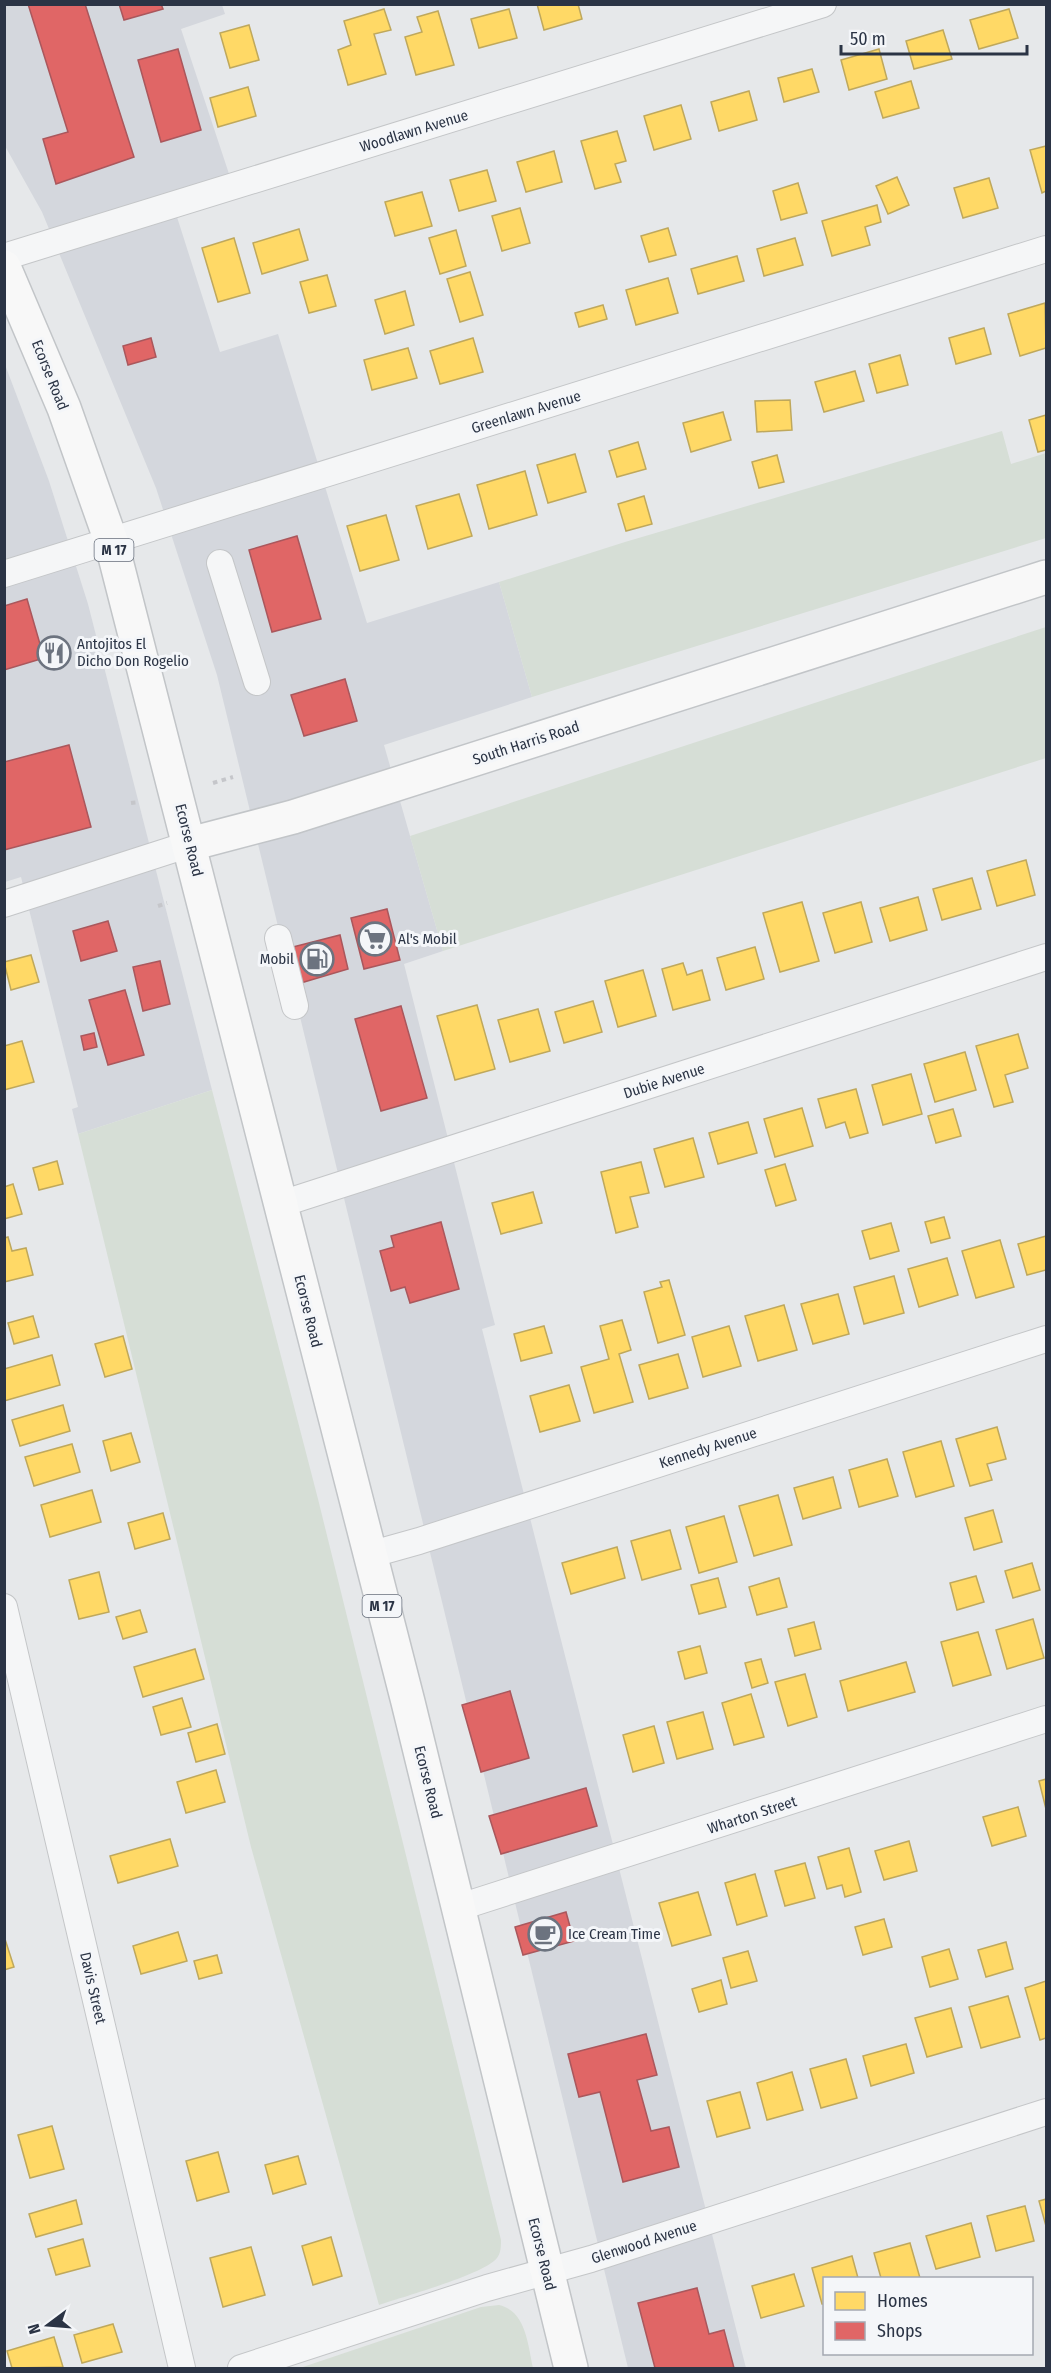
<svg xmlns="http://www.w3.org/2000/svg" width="1051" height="2373" viewBox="0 0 1051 2373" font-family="'Fira Sans Condensed',sans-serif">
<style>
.built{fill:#d4d7dd}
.green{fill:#d6ded6}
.homes{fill:#ffd966;stroke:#bfa85c;stroke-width:1.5}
.shops{fill:#e06666;stroke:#aa575c;stroke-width:1.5}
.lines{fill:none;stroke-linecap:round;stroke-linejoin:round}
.minor-casing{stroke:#c4c6c8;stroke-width:28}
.major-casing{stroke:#c2c5c8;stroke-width:36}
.path{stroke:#c5c6ca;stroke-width:4;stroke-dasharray:4.5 4.5;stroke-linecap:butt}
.minor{stroke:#f5f6f7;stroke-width:26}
.major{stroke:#f8f8f8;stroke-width:33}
.labels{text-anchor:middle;stroke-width:6;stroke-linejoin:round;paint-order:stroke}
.shield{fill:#f4f6f9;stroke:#676e7b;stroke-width:1.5}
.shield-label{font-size:14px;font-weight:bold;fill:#2b3445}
.street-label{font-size:15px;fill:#2b3445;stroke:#f4f6f9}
.poi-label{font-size:15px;fill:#2b3445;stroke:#f4f6f9;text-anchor:start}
</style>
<rect width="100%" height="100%" fill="#e6e8ea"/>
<g class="built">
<polygon points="4,5 222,5 225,14 181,29 237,198 177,217 220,352 278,334 367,623 499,582 532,697 384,745 443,951 404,964 495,1325 482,1329 746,2368 628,2368 217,675 156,488 42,212 5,146"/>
<polygon points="4,362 49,481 88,604 212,1090 78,1134 72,1109 78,1107 21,877 5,882"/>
</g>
<g class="green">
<polygon points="1002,431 1011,464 1046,453 1046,538 532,697 499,582 625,542"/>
<polygon points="1046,627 1046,758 443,951 410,836"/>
<path d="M 212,1090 L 318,1499 L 501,2240 C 501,2246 501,2253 497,2258 C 485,2274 402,2297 379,2305 L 251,1847 L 78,1134 Z"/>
<path d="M 499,2305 C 526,2311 528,2345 533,2368 L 300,2368 L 481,2307 Z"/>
</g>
<g class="homes">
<polygon points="537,4 578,4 582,19 544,30"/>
<polygon points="384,9 391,30 374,34 386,74 348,85 338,50 351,45 344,21"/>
<polygon points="509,9 517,38 479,48 471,19"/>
<polygon points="1009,9 1018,38 979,49 970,20"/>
<polygon points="438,11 454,65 416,75 405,37 422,32 417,17"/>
<polygon points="249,25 259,60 230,68 220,33"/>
<polygon points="943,30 952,59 914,69 906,41"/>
<polygon points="879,49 887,79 849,90 841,60"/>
<polygon points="812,69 819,92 784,102 778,78"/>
<polygon points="911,81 919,108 883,118 875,92"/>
<polygon points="248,87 256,116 218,127 210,98"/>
<polygon points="749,91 757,120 719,131 711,102"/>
<polygon points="681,105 691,139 654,150 644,116"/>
<polygon points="617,131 626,161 615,164 621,182 595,189 581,141"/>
<polygon points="1046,146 1046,191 1042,193 1030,150"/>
<polygon points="554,151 562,182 526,192 517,162"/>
<polygon points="487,170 496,201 459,211 450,180"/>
<polygon points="897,177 909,205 888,214 876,186"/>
<polygon points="989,178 998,208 963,218 954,188"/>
<polygon points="798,183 807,213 781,220 773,191"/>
<polygon points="422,192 432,226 395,236 385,202"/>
<polygon points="877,205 881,222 865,227 870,245 832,256 822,221"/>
<polygon points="520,208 530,243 502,251 492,216"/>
<polygon points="668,228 676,255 649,262 641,236"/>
<polygon points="299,229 308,260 262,274 253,243"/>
<polygon points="456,230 466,266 440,274 429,238"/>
<polygon points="234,238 250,293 218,302 202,248"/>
<polygon points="795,238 803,265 764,276 757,249"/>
<polygon points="737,256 744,281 698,294 691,269"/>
<polygon points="470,272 483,315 460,322 447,279"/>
<polygon points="327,275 336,306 309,313 300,282"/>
<polygon points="668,278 678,313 636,325 626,290"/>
<polygon points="405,291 414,325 385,334 375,300"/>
<polygon points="1045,303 1046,348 1020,356 1008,314"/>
<polygon points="603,305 607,319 579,327 575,313"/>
<polygon points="984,328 991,354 956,364 949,338"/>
<polygon points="473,338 483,372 440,384 430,351"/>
<polygon points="408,348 417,378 372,390 364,360"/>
<polygon points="900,355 908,385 877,393 869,364"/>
<polygon points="855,371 864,401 824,412 815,382"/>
<polygon points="790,400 792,430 757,432 755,401"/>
<polygon points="723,412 731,440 691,452 683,423"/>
<polygon points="1046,415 1046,450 1038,452 1029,420"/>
<polygon points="638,442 646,469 617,477 609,451"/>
<polygon points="575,454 586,492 548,503 537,465"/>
<polygon points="777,455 784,482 759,488 752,462"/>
<polygon points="525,471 537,515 489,529 477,485"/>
<polygon points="459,494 472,536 428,549 416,506"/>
<polygon points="644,496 652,524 626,531 618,504"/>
<polygon points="386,515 399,560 360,571 347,526"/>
<polygon points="1026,860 1035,895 997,906 987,871"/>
<polygon points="972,878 981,909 942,920 933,889"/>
<polygon points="918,897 927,930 890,941 880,908"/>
<polygon points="802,902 819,961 780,972 763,913"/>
<polygon points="861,902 872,942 835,953 823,913"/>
<polygon points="755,947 764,979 726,990 717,958"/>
<polygon points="31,955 39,982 11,990 4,962"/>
<polygon points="683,963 687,975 702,970 710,1000 673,1010 662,969"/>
<polygon points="643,970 656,1016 618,1027 605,981"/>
<polygon points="593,1001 602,1032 564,1043 555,1012"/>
<polygon points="477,1005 495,1069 455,1080 437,1016"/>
<polygon points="538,1009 550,1051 510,1062 498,1020"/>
<polygon points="1018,1034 1028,1068 1005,1075 1013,1102 994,1107 976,1046"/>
<polygon points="22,1041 34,1082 4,1090 4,1046"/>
<polygon points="965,1052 976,1090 935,1102 924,1064"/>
<polygon points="911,1074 922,1114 883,1125 872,1085"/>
<polygon points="856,1089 868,1133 850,1138 845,1122 826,1128 818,1099"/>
<polygon points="802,1108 813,1146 775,1157 764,1119"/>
<polygon points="953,1109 961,1136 936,1143 928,1116"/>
<polygon points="748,1122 757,1153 718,1164 709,1133"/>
<polygon points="693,1138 704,1177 665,1187 654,1149"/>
<polygon points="57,1161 63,1184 39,1190 33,1168"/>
<polygon points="641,1162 649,1193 630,1197 638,1227 616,1233 601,1172"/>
<polygon points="785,1164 796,1200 776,1206 765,1170"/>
<polygon points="13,1184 22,1214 4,1219 4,1187"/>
<polygon points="533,1192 542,1223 501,1234 492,1203"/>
<polygon points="944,1217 950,1238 931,1243 925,1222"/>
<polygon points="891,1223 899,1251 870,1259 862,1231"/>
<polygon points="1046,1236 1046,1270 1027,1275 1018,1244"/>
<polygon points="8,1237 12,1251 26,1248 33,1275 4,1282 4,1238"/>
<polygon points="1000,1240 1014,1287 976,1298 962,1251"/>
<polygon points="947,1258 958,1295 919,1307 908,1269"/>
<polygon points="894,1276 904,1313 864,1324 854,1287"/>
<polygon points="669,1280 685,1335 658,1343 644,1292 662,1287 660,1282"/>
<polygon points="838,1294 849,1334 813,1344 801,1304"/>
<polygon points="784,1305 797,1350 758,1361 745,1316"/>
<polygon points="33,1316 39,1337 14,1344 8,1323"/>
<polygon points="622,1320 631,1350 619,1354 633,1402 594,1413 581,1367 609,1359 600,1326"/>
<polygon points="544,1326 552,1353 521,1361 514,1334"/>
<polygon points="729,1326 741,1366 703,1377 692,1337"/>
<polygon points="123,1336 132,1369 105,1377 95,1344"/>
<polygon points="678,1354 688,1388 649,1399 639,1365"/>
<polygon points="52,1355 60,1385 4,1401 4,1369"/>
<polygon points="569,1385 580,1421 540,1432 530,1396"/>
<polygon points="63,1405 70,1431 20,1446 12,1420"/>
<polygon points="997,1427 1006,1459 987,1464 992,1480 970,1486 956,1439"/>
<polygon points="131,1433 140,1462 111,1471 103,1441"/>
<polygon points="941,1441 954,1486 916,1497 903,1452"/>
<polygon points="72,1444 80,1472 34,1486 25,1457"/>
<polygon points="887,1459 898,1496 859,1507 849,1470"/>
<polygon points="833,1477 841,1508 803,1519 794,1488"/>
<polygon points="92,1490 101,1522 50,1537 41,1505"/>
<polygon points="778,1495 792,1545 754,1556 739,1506"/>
<polygon points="993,1510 1002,1542 974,1550 965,1518"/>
<polygon points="163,1513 170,1539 135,1549 128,1523"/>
<polygon points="724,1516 737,1562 699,1573 686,1527"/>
<polygon points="670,1530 681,1569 642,1580 631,1541"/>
<polygon points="617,1547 625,1578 571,1594 562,1563"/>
<polygon points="1032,1563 1040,1590 1013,1598 1005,1571"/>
<polygon points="99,1572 109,1612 79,1619 69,1580"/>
<polygon points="976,1576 984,1602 957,1610 950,1583"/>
<polygon points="718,1578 726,1607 699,1614 691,1585"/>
<polygon points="779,1578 787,1607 757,1615 749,1587"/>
<polygon points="140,1610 147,1632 123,1639 116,1617"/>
<polygon points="1033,1619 1044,1658 1007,1669 996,1630"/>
<polygon points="814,1622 821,1649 795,1656 788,1629"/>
<polygon points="978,1632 991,1675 953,1686 941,1642"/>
<polygon points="700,1646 707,1673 685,1679 678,1652"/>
<polygon points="195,1649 204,1679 143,1697 134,1667"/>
<polygon points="761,1659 768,1683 752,1688 745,1663"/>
<polygon points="906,1662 915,1692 848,1711 840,1681"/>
<polygon points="805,1674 817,1717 788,1726 775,1682"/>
<polygon points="751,1694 764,1737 734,1745 722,1703"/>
<polygon points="182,1698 191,1727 161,1735 153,1707"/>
<polygon points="703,1712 713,1749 677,1759 667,1722"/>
<polygon points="217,1724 225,1754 196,1762 188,1733"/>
<polygon points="654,1726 664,1763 633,1772 623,1735"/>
<polygon points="216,1770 225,1802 186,1813 177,1782"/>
<polygon points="1046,1779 1046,1809 1039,1781"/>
<polygon points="1018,1807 1026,1836 992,1846 983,1817"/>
<polygon points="170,1839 178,1866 118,1883 110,1856"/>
<polygon points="909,1841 917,1871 884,1880 875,1851"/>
<polygon points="849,1848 861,1892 845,1897 842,1885 827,1889 818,1857"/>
<polygon points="805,1863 815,1898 785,1906 775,1871"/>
<polygon points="755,1874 767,1916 737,1925 725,1883"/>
<polygon points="698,1892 711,1935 672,1946 659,1903"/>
<polygon points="884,1919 892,1947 863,1955 855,1927"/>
<polygon points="178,1932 187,1961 141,1974 133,1946"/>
<polygon points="4,1936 14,1967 4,1970"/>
<polygon points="1006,1942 1013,1969 986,1977 978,1950"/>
<polygon points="949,1949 958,1979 930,1987 922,1957"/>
<polygon points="748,1951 757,1981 731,1988 723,1958"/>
<polygon points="217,1955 222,1973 199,1979 194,1961"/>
<polygon points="721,1980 727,2004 699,2012 692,1989"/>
<polygon points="1046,1981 1046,2038 1040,2040 1025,1988"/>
<polygon points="1008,1996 1020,2037 981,2048 969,2007"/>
<polygon points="951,2008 962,2047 927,2057 915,2018"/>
<polygon points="906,2044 914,2073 871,2086 863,2056"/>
<polygon points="846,2059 857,2098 821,2108 810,2069"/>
<polygon points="792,2072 803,2110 767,2120 757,2083"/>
<polygon points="740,2092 750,2128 717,2137 707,2101"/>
<polygon points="52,2126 64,2169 30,2178 18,2135"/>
<polygon points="218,2152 229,2192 197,2201 186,2161"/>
<polygon points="298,2156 306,2184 273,2194 265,2165"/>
<polygon points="1046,2199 1046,2226 1039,2201"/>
<polygon points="76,2200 82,2224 36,2237 29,2214"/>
<polygon points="1025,2206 1034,2241 996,2251 987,2216"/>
<polygon points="971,2223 980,2257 936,2269 926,2236"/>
<polygon points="331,2237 342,2276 313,2285 302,2246"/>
<polygon points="83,2239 90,2266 56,2275 48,2249"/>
<polygon points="910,2243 920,2278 881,2278 874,2253"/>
<polygon points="251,2247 265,2295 223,2307 210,2258"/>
<polygon points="852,2256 858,2278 824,2278 824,2304 822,2304 812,2268"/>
<polygon points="794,2274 804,2306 761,2318 752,2286"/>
<polygon points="113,2324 122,2352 82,2363 74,2335"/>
<polygon points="54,2337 63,2367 12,2368 7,2351"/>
</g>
<g class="shops">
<polygon points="28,4 85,4 134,157 56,184 43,139 68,132"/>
<polygon points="119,4 161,4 163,9 124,20"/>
<polygon points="178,49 201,130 161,142 138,60"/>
<polygon points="151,338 156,357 128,365 123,346"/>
<polygon points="297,536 321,619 272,632 249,550"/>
<polygon points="27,599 44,658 4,670 4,606"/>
<polygon points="345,679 357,721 304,736 291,695"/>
<polygon points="69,745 91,827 4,850 4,762"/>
<polygon points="387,909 400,960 364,969 351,918"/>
<polygon points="108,921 117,951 81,961 73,931"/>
<polygon points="340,935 348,969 294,985 285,949"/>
<polygon points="160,961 170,1004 143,1011 133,967"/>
<polygon points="125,990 144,1055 108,1065 89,1000"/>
<polygon points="401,1006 427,1098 381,1111 355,1019"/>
<polygon points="94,1033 97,1047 84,1050 81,1036"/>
<polygon points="441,1222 459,1289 410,1303 405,1287 391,1291 380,1251 394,1247 391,1236"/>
<polygon points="510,1691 529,1758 481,1772 462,1705"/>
<polygon points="586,1788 597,1826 501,1854 489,1816"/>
<polygon points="566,1912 574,1941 523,1955 515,1927"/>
<polygon points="646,2034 657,2075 637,2080 651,2131 669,2127 679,2167 623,2182 600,2092 579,2097 568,2054"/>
<polygon points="697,2288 709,2334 724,2330 734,2368 655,2368 638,2303"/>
</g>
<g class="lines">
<defs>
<g id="minor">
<polyline points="4,257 823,4"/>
<polyline points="220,563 257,682"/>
<polyline points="4,574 1046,249"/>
<polyline points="4,904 190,844"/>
<polyline points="278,938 295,1006"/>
<polyline points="281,1204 1046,957"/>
<polyline points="369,1555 419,1541 1046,1339"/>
<polyline points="4,1607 182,2368"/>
<polyline points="457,1908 1046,1719"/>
<polyline points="241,2368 487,2288 591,2259 1046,2112"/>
</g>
<g id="major">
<polyline points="4,267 64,408 111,541 408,1702 571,2368"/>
<polyline points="190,844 293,817 1046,577"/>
</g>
</defs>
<use href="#minor" class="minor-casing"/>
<use href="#major" class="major-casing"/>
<g class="path">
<polyline points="213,783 233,777"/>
<polyline points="131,803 139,802"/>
<polyline points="158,906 167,903"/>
</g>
<use href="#minor" class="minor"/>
<use href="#major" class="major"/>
</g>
<defs>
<symbol id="restaurant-ring" viewBox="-11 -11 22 22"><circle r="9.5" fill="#f4f6f9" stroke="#6c737f" stroke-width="1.5"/><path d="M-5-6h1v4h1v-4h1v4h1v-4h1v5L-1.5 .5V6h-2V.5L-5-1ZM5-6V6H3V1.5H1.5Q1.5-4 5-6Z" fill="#6c737f"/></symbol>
<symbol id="supermarket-ring" viewBox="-11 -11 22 22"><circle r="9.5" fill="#f4f6f9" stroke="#6c737f" stroke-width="1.5"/><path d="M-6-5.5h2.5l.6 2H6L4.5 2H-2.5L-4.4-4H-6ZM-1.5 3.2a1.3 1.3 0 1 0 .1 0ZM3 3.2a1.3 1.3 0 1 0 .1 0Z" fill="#6c737f"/></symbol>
<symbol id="fuel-ring" viewBox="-11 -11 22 22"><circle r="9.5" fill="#f4f6f9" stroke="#6c737f" stroke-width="1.5"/><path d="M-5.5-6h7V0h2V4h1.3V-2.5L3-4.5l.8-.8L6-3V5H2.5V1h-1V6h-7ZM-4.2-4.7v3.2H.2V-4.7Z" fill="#6c737f"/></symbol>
<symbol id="cafe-ring" viewBox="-11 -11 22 22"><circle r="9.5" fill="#f4f6f9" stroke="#6c737f" stroke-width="1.5"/><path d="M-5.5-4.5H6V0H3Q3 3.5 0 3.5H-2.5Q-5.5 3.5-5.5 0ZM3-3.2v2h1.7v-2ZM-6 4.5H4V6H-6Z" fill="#6c737f"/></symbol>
</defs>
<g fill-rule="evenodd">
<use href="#restaurant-ring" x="35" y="634" width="38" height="38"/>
<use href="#supermarket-ring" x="356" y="920" width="38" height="38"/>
<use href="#fuel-ring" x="298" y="940" width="38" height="38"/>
<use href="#cafe-ring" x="526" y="1915" width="38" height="38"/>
</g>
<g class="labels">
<g class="shield">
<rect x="94.5" y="539" width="39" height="22" rx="4.5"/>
<rect x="362.5" y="1595" width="39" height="22" rx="4.5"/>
</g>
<g class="shield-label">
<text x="114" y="555">M 17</text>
<text x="382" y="1611">M 17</text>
</g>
<g class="street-label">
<text transform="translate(414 131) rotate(-17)" y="5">Woodlawn Avenue</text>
<text transform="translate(50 375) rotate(68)" y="5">Ecorse Road</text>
<text transform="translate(526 412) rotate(-17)" y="5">Greenlawn Avenue</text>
<text transform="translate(526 743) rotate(-18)" y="5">South Harris Road</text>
<text transform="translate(189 840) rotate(76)" y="5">Ecorse Road</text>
<text transform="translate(664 1081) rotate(-18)" y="5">Dubie Avenue</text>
<text transform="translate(308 1311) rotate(76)" y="5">Ecorse Road</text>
<text transform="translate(708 1448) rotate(-18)" y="5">Kennedy Avenue</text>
<text transform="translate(428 1782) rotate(76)" y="5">Ecorse Road</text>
<text transform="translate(752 1815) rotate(-18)" y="5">Wharton Street</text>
<text transform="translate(93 1988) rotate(77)" y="5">Davis Street</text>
<text transform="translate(644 2242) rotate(-18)" y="5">Glenwood Avenue</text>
<text transform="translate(542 2254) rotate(76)" y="5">Ecorse Road</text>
</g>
<g class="poi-label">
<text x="77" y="649">Antojitos El<tspan x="77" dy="17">Dicho Don Rogelio</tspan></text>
<text x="398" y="944">Al's Mobil</text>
<text x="294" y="964" text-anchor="end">Mobil</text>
<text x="568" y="1939">Ice Cream Time</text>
</g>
</g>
<rect width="1051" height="2373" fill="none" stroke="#2b3445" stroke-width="12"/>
<rect x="823" y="2277" width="210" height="78" fill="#f4f6f9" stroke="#a4a8b1" stroke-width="1.5"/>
<rect x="835" y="2292" width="30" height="18" fill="#ffd966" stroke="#a4a8b1" stroke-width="1.5"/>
<text x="877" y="2307" font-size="18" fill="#2b3445">Homes</text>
<rect x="835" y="2322" width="30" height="18" fill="#e06666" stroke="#a4a8b1" stroke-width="1.5"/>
<text x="877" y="2337" font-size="18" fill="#2b3445">Shops</text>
<g transform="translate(48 2325) rotate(254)" stroke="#f4f6f9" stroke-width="4.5" paint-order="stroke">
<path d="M0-4.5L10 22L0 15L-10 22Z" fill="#2b3445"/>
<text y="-9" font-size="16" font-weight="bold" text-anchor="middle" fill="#2b3445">N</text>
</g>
<path d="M841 45v9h186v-9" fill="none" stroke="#2b3445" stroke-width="3"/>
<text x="850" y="45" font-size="18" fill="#2b3445" stroke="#f4f6f9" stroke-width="4.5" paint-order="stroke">50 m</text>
</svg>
